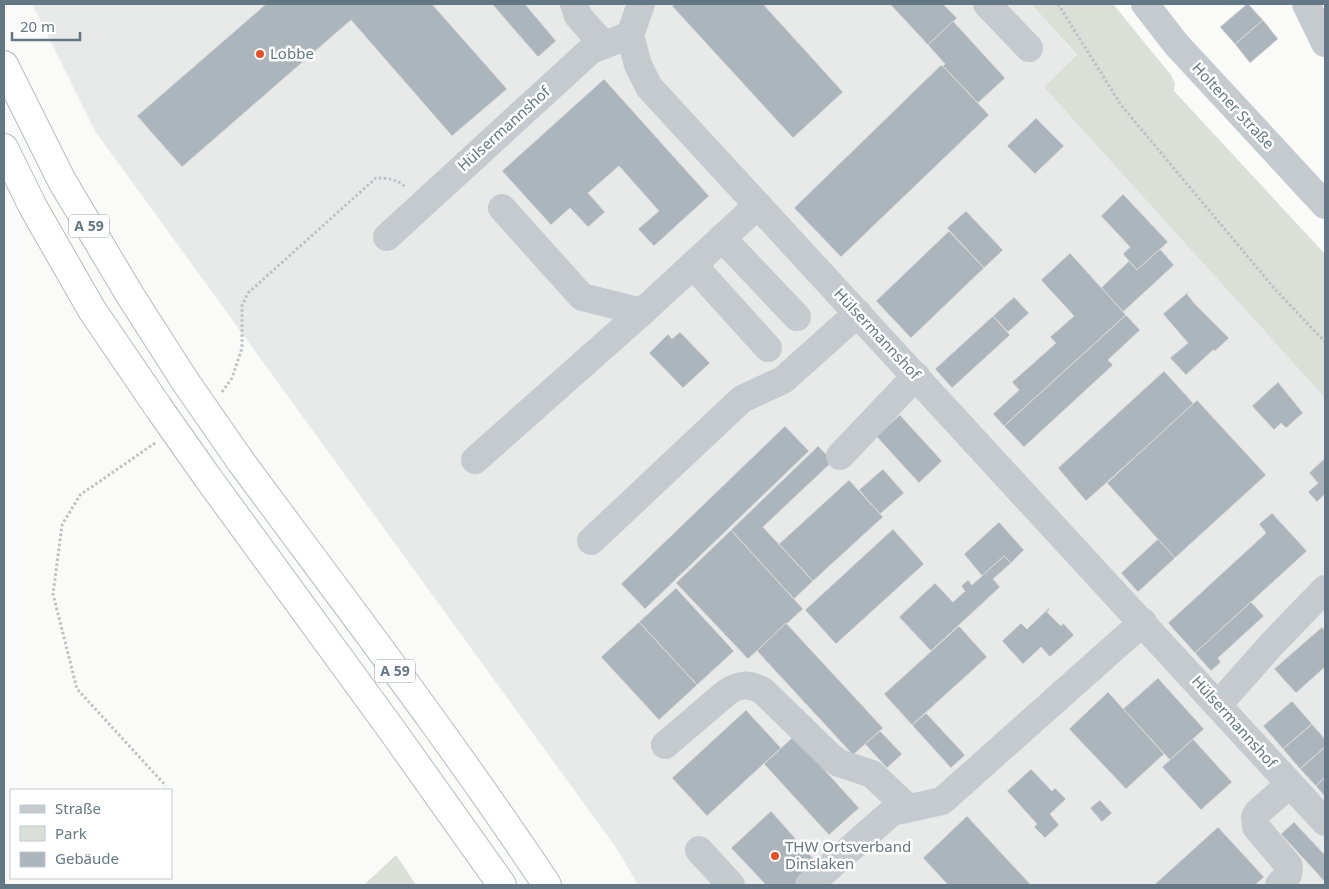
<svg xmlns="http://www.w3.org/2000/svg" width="1329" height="889" viewBox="0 0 1329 889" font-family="'Noto Sans',sans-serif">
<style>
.built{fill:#e8e9e9}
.green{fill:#dae0d7}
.building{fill:#acb5bb;stroke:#dcdcda}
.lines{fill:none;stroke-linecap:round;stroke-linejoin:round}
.highway-casing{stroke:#b6bbbe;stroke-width:30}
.path{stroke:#bdc1c3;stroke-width:3;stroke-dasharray:2.5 2.5;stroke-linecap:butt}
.minor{stroke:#c5cace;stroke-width:28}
.highway{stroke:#fff;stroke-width:28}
.highway-bridge-casing{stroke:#b6bbbe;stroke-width:30;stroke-linecap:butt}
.highway-bridge{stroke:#fff;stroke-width:28}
.poi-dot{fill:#ec4f26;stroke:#fff;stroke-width:2}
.labels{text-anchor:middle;stroke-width:5;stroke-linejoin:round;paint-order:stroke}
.shield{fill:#fff;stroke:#92a0a9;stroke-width:1}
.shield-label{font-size:14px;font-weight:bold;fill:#647784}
.poi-label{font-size:15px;fill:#647784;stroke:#fff;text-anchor:start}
.street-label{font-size:15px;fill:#647784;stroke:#fff}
</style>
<rect width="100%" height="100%" fill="#fafaf8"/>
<polygon class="built" points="32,4 1031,4 1077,56 1045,87 1325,398 1325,885 638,885 617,849 95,131"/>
<g class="green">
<polygon points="1031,4 1113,4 1171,75 1175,84 1174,91 1325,254 1325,398 1044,87 1077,55"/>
<polygon points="396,855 416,885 364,885"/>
</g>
<g class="building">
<polygon points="266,4 432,4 507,89 452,136 351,20 182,167 137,116"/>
<polygon points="492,4 525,4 556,41 538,57"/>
<polygon points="675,4 763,4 843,92 793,138 672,6"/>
<polygon points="890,4 943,4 957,18 928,45"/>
<polygon points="1247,4 1248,4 1263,20 1235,44 1220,27"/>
<polygon points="1263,20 1278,39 1250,63 1235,44"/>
<polygon points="953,21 1005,78 978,103 943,66 945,64 928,45"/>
<polygon points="941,65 943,66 989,115 841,257 794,208"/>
<polygon points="604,79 709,196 654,246 638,229 659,211 619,166 588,193 605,212 588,227 570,208 551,225 502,171"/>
<polygon points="1036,118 1064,146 1035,174 1007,146"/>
<polygon points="1123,194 1168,242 1137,270 1123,254 1130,247 1101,216"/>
<polygon points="966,211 1003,250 984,268 947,228"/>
<polygon points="949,231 984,268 911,338 876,301"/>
<polygon points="1160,249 1174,265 1123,312 1101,288 1129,261 1137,270"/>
<polygon points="1070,253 1126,315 1004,426 993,414 1019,390 1012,382 1056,343 1050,337 1074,316 1041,280"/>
<polygon points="1188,292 1187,294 1195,304 1229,338 1215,351 1213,350 1186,375 1170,358 1188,343 1163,314"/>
<polygon points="1014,297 1029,313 1008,332 993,316"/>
<polygon points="1126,315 1140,330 1108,360 1113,365 1024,447 1004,426"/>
<polygon points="993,316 1010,335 952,388 935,369"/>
<polygon points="680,332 710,363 683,388 649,353 668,334 672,339"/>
<polygon points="1164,371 1194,404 1086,501 1058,468"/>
<polygon points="1278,382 1303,413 1286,428 1281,423 1274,430 1252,406"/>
<polygon points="1197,400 1266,475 1175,558 1107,483"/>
<polygon points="900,415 942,461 919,483 876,436"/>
<polygon points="785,426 809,451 645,609 621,584"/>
<polygon points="818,446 833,461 763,527 813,581 794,599 731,530"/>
<polygon points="1325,458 1325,494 1317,502 1308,492 1318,483 1309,473"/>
<polygon points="883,469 904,493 880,514 859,490"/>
<polygon points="849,480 883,517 813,581 779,544"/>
<polygon points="1272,513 1307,551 1195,653 1168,623 1266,533 1259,524"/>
<polygon points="999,522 1024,550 1011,563 1004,556 982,576 964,554"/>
<polygon points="893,529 924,564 836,644 805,610"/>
<polygon points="731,530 803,609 748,659 676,583"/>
<polygon points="1158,539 1175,558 1138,592 1121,573"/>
<polygon points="1004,556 1011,563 993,579 1000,587 931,651 899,617 935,583 953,602 965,591 961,586 968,580 972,585"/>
<polygon points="676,588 734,651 697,685 639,622"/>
<polygon points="1251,602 1264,616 1218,658 1221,662 1211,671 1195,653"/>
<polygon points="1049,608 1050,609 1047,612 1061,626 1063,623 1074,635 1050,657 1041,647 1023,664 1002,641 1021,623 1027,629"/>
<polygon points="639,622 697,685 659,720 601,657"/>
<polygon points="786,623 883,728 853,755 757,651"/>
<polygon points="959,626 987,657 912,725 884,694"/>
<polygon points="1322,627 1325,631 1325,667 1296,693 1274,669"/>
<polygon points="1158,678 1204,729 1170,760 1123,709"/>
<polygon points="1108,692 1164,754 1126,789 1069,729"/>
<polygon points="1292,701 1312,724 1283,749 1263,726"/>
<polygon points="746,710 781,748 707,816 672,778"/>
<polygon points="926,713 965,755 951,768 912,725"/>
<polygon points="1312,724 1325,739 1325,747 1300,769 1283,749"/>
<polygon points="880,731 902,754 887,768 865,744"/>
<polygon points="794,736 859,808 829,835 764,764"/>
<polygon points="1193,739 1232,782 1201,810 1162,767"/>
<polygon points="1325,747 1325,777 1316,786 1300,769"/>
<polygon points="1031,769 1052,791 1055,788 1066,799 1050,814 1059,825 1045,838 1034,827 1037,824 1007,791"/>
<polygon points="1325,777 1325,797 1316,786"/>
<polygon points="1100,800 1112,813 1102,822 1090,808"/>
<polygon points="771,811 819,865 797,885 766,885 731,848"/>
<polygon points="967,816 1031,885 948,885 923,858"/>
<polygon points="1294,822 1325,855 1325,882 1281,834"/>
<polygon points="1218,827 1264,877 1255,885 1154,885"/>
</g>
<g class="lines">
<defs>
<g id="highway">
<polyline points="4,65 62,181 130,295 185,381"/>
<polyline points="4,148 33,207 92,310 158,407"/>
<path d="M 239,459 C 343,600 450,739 547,885"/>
<polyline points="208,478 394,733 502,885"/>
</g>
</defs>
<use href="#highway" class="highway-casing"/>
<g class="path">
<polyline points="1058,4 1121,105 1274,288 1325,342"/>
<path d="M 222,392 L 232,378 L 242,348 L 242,306 L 248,293 L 376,178 C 387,178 398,179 406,188"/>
<polyline points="155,443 80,495 62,525 53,594 77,689 166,786"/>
</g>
<g class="minor">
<polyline points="574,4 578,16 604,45"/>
<polyline points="641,4 630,35 638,65 649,87 1325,822"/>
<polyline points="987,4 1029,48"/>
<polyline points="1145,4 1176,44 1325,205"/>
<polyline points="1306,4 1325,43"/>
<polyline points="502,208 582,297 642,312 758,205"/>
<polyline points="387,237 591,50 630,35"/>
<polyline points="722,238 797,317"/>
<polyline points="693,265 768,348"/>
<polyline points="840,456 916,376"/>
<polyline points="475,460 642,312"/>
<polyline points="591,541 742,399 783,380 858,313"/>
<polyline points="1218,705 1271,645 1325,589"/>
<path d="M 665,745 L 726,693 C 739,684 748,683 763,691 L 832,758 L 839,763 L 872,774 L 908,808"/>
<polyline points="699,850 731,885"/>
<polyline points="809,885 892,812 942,801 1143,622"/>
<polyline points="1279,885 1288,875 1289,866 1256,827 1255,817 1258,812 1290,784"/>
</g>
<use href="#highway" class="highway"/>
<defs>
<g id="highway-bridge">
<polyline points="185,381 239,459"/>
<polyline points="158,407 208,478"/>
</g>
</defs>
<use href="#highway-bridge" class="highway-bridge-casing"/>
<use href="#highway-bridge" class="highway-bridge"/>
</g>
<g class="poi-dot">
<circle cx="260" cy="54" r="5"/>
<circle cx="775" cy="856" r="5"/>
</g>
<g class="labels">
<g class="shield">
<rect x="69" y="214.5" width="40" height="23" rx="4"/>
<rect x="375" y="659.5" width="40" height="23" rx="4"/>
</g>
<g class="shield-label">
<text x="89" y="231">A 59</text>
<text x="395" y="676">A 59</text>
</g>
<g class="poi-label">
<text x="270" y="59">Lobbe</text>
<text x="785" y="852">THW Ortsverband<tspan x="785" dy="17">Dinslaken</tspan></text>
</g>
<g class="street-label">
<text transform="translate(1233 106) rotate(47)" y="5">Holtener Straße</text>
<text transform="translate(504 129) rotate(-42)" y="5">Hülsermannshof</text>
<text transform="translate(877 334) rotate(47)" y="5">Hülsermannshof</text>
<text transform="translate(1234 722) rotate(48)" y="5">Hülsermannshof</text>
</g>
</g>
<rect width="1329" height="889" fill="none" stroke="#647784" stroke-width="10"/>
<rect x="10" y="789" width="162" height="90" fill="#ffffff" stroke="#c1c9ce"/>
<rect x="20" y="805" width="25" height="8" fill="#c5cace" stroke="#c1c9ce"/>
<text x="55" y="814" font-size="15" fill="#647784">Straße</text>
<rect x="20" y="826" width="25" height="15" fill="#dae0d7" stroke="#c1c9ce"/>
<text x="55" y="839" font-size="15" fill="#647784">Park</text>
<rect x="20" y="852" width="25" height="15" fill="#acb5bb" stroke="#c1c9ce"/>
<text x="55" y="864" font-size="15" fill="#647784">Gebäude</text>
<path d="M12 32v8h68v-8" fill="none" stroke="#647784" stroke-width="2.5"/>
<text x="20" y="32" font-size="15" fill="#647784" stroke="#ffffff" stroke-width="4" paint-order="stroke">20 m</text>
</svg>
